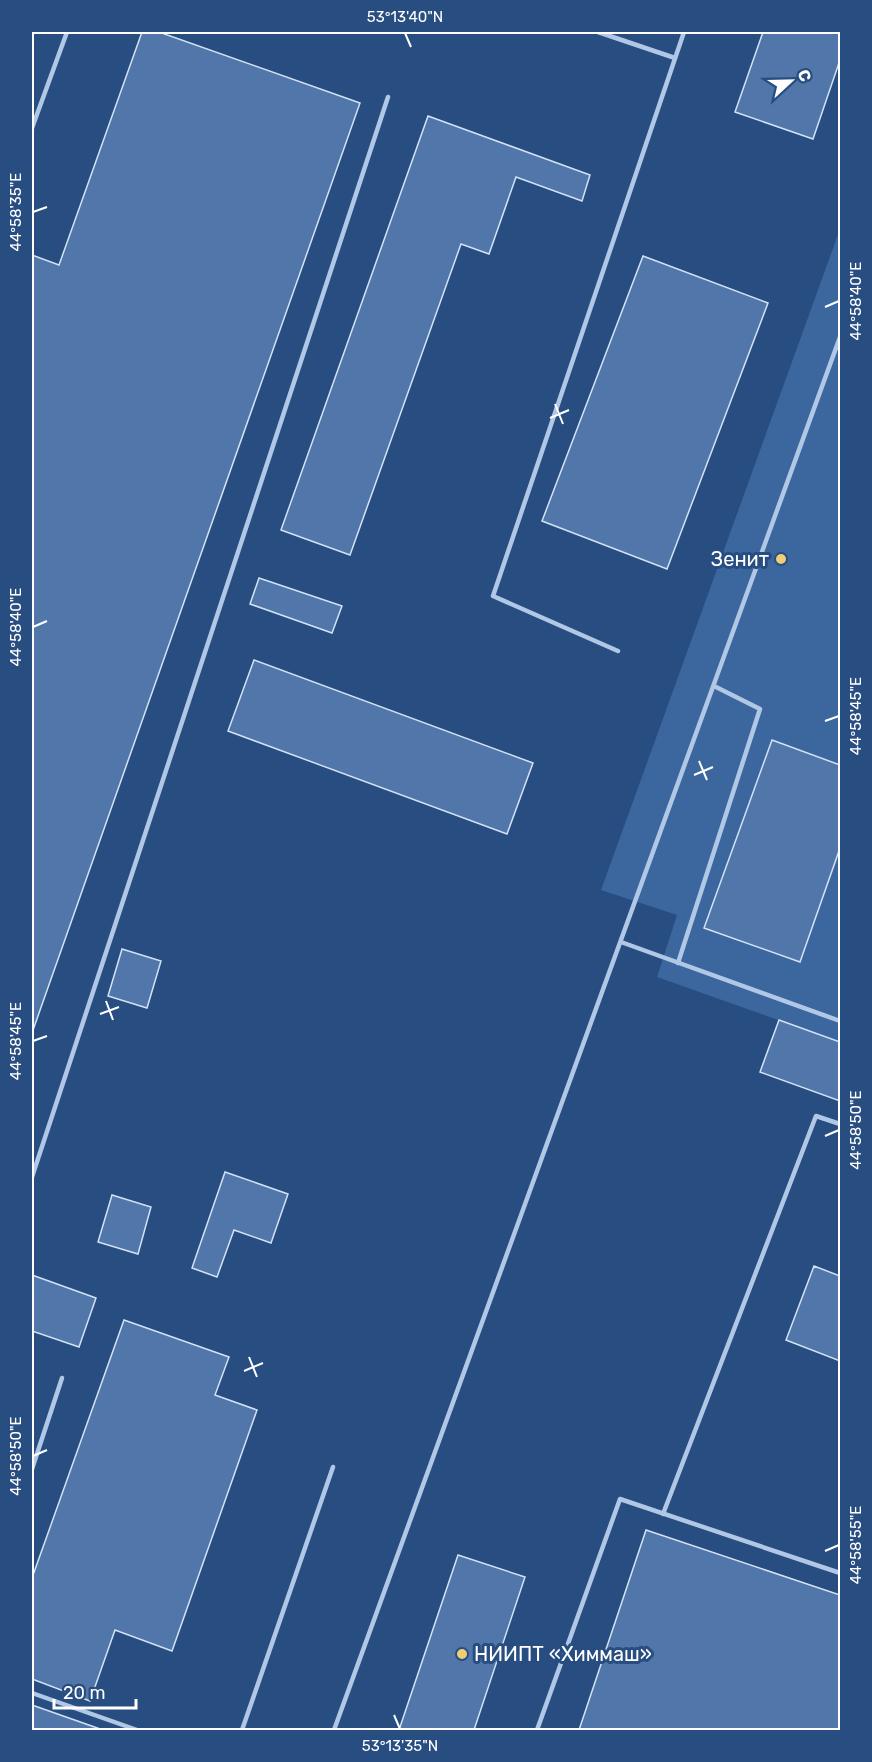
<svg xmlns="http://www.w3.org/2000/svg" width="872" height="1762" viewBox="0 0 872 1762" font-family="Rubik,sans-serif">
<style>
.green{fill:#3c669e}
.building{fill:#5076aa;stroke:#d3e2f5;stroke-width:1.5}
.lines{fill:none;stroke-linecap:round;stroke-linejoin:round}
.lane{stroke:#b0c7e6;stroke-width:4.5}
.ticks{fill:none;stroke:#fff;stroke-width:2}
.poi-dot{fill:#eece76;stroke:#284d81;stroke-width:2}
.labels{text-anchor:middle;stroke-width:6;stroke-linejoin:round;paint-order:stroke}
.poi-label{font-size:20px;fill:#fff;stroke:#284d81;text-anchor:end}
.neatline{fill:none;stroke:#fff;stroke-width:2}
.ticks-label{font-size:15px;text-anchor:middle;fill:#fff}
</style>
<rect width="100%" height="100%" fill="#284d81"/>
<polygon class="green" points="840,229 840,1042 657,977 677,915 601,890"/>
<g class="building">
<polygon points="142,32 159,32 360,103 32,1033 32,255 59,265"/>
<polygon points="763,32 840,32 840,60 813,139 735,112"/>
<polygon points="428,116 590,175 582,201 516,177 489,254 461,244 350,555 281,530"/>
<polygon points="643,256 768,303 667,569 542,521"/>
<polygon points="259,578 342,606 332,633 250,604"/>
<polygon points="254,660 533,763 507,834 228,731"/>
<polygon points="772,740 840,765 840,848 800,962 704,928"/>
<polygon points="122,949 161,961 147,1008 108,996"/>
<polygon points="779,1020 840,1042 840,1101 760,1072"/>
<polygon points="225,1172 288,1194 271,1243 234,1230 217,1277 192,1268"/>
<polygon points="112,1195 151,1207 138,1254 98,1242"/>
<polygon points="814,1266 840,1276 840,1361 786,1340"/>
<polygon points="32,1275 96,1298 79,1347 32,1331"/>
<polygon points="124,1320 229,1357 215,1395 257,1410 172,1651 115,1630 90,1701 32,1679 32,1578"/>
<polygon points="646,1530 840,1595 840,1730 579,1730"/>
<polygon points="458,1555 525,1577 474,1730 399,1730"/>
<polygon points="32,1705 103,1730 32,1730"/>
</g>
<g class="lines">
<g class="lane">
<polyline points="598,32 675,58"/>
<polyline points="32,128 67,32"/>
<polyline points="618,651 493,596 684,32"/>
<polyline points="621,942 840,1021"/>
<polyline points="678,963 760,709 714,686"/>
<polyline points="32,1177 388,97"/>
<polyline points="32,1469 62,1378"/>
<polyline points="663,1514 816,1116 840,1124"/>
<polyline points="32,1693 137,1730"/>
<polyline points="242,1730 333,1467"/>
<polyline points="334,1730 840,337"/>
<polyline points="537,1730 620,1499 840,1573"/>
</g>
</g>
<path class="ticks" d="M 405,33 L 411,47M 33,212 L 47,207M 825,307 L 839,301M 555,404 L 563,424M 550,418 L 569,410M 33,627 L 47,621M 825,721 L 839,716M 699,761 L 707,780M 694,775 L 713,767M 106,1001 L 113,1020M 100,1014 L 119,1007M 33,1041 L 47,1036M 825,1136 L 839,1130M 249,1357 L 257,1377M 244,1371 L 263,1363M 33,1456 L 47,1450M 825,1551 L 839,1545M 394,1715 L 400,1729"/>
<g class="poi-dot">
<circle cx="781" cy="559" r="6"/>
<circle cx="462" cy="1654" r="6"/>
</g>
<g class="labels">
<g class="poi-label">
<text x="769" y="566">Зенит</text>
<text x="474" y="1661" text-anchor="start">НИИПТ «Химмаш»</text>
</g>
</g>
<rect width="872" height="1762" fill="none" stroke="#284d81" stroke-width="66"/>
<g transform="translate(791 81) rotate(68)" stroke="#284d81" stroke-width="4.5" paint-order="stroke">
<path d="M0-4.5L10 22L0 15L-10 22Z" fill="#ffffff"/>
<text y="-9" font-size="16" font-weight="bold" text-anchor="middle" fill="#ffffff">С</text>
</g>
<path d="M54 1699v9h82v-9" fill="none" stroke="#ffffff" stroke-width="3"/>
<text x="63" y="1699" font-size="18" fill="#ffffff" stroke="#284d81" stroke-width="4.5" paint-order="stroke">20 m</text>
<rect x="33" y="33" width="806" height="1696" class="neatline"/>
<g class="ticks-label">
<text x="405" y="22">53°13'40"N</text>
<text transform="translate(16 212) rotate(-90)" y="5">44°58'35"E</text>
<text transform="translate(856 301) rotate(-90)" y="5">44°58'40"E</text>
<text transform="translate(16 627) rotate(-90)" y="5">44°58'40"E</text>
<text transform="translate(856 716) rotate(-90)" y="5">44°58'45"E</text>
<text transform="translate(16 1041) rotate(-90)" y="5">44°58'45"E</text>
<text transform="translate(856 1130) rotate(-90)" y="5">44°58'50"E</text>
<text transform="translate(16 1456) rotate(-90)" y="5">44°58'50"E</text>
<text transform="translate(856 1545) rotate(-90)" y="5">44°58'55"E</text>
<text x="400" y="1751">53°13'35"N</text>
</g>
</svg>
